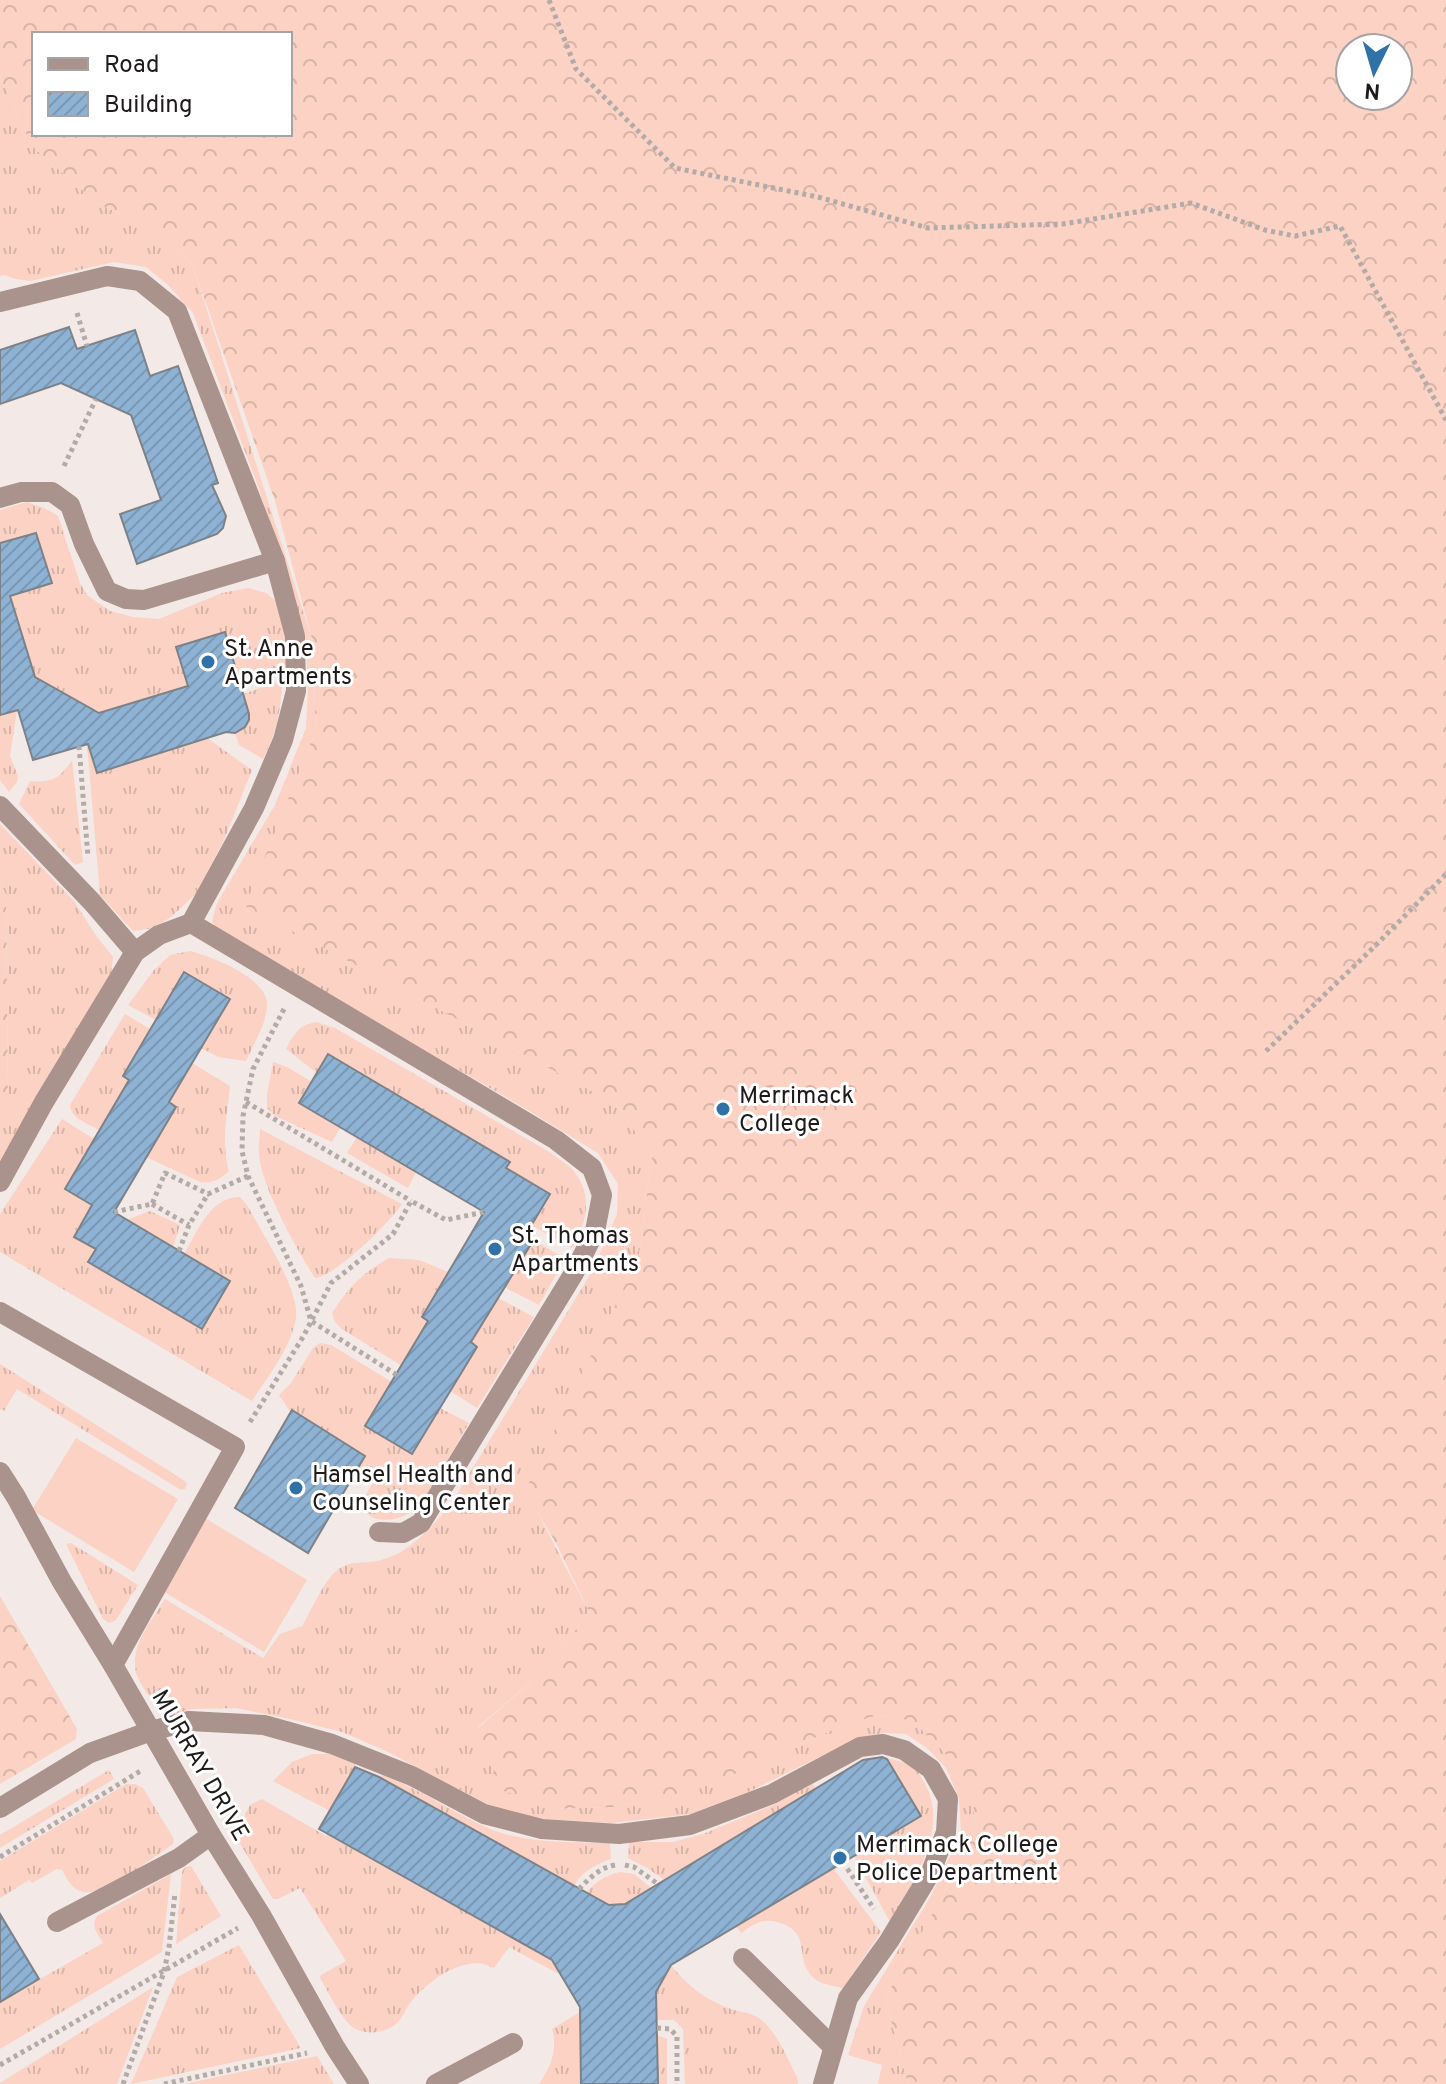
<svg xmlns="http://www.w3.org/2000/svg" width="1446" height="2084" viewBox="0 0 1446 2084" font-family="Overpass,sans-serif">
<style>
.grass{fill:url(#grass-tufts)}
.forest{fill:url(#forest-crowns);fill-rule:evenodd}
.pitch{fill:#fbd2c4}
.building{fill:url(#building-hatch);stroke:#7c8288;stroke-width:2}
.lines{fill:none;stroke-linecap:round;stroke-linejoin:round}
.path{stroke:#b3aba8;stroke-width:5;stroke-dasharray:4 4;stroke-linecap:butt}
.minor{stroke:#a9938c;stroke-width:20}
.poi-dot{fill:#3072a8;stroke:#fff;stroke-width:3}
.labels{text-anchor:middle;stroke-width:6;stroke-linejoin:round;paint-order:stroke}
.poi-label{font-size:24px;fill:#1d1a19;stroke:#fff;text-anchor:start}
.street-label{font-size:24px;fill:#1d1a19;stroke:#fff}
</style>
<defs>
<pattern id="grass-tufts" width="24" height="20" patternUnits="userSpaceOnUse" patternTransform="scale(2)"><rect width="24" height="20" fill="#fbd2c4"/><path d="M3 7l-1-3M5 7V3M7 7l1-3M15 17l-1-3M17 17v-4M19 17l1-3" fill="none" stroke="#d7b4a8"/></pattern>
<pattern id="forest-crowns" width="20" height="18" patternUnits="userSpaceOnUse" patternTransform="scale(2)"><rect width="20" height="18" fill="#fbd2c4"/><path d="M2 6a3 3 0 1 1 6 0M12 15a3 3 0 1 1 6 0" fill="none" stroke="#d7b4a8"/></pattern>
<pattern id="building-hatch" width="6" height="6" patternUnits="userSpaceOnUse" patternTransform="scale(2)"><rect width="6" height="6" fill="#8eb2d3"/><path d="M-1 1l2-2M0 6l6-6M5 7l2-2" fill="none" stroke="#7a98b5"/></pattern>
</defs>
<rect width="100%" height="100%" fill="#f3e9e6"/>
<g class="grass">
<path d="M 0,77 L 32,146 L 97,203 L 160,233 L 193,266 L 312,639 L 316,730 L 246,906 L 616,1104 L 652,1156 L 639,1256 L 526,1490 L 589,1612 L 546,1669 L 478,1727 L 552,1809 L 613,1807 L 678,1797 L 730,1776 L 839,1727 L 878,1715 L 913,1721 L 959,1766 L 973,1794 L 975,1826 L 944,1893 L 885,1998 L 908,2084 L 878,2084 L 882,2065 L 848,2055 L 864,2006 L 931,1896 L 961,1833 L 959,1798 L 946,1768 L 927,1748 L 906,1734 L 884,1733 L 860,1737 L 740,1796 L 692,1814 L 611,1823 L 546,1819 L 509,1812 L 487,1804 L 386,1751 L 342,1732 L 290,1719 L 236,1708 L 191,1709 L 167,1719 C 158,1706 145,1693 138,1678 C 126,1650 151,1622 165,1599 L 263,1658 L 280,1634 L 302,1626 C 312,1610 325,1577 340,1568 C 353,1560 363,1564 377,1561 C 408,1555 432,1527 451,1504 L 594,1268 L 617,1214 L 618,1184 L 598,1153 L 516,1103 L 217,931 L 212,921 L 217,903 L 275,805 L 306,728 L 308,688 L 306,641 L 294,595 L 258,486 L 193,313 L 167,284 L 146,267 L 114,262 L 30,281 L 16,279 L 4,275 L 0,276 Z"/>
<polygon points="27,502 44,508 58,516 80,583 87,595 110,611 133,617 159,619 222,593 248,588 266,593 276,601 286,638 285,667 240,678 225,632 176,647 188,686 86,717 39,690 10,596 51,583 36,534 0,543 0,510"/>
<path d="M 283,679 C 280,709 278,731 263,759 L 239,745 L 235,733 C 254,725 248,710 244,694 Z"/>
<polygon points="17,710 10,756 18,776 17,782 9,792 0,780 0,715"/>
<polygon points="207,738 252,770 224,840 196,894 172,916 155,928 133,931 100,895 87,743 97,773"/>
<path d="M 72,760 L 83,862 L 75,865 L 19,804 L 30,781 C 53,783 60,778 72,760 Z"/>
<polygon points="0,824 74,901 95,934 113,957 110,981 44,1084 0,1161 0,1111 8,1098 6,895 0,882"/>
<path d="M 190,951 C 213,957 271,979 267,1008 C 265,1026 253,1045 246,1061 L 218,1057 L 201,1048 L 230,999 L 185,972 L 156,1020 L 128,1005 L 154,970 L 170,955 Z"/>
<path d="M 125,1014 L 150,1029 L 123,1075 L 129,1080 L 99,1130 C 89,1124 71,1119 70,1105 Z"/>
<path d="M 316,1022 L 335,1028 L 551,1153 C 557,1158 566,1163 572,1169 C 594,1194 587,1222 572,1248 L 531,1225 L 550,1194 L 506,1168 L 509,1161 L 329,1055 L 317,1073 L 286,1049 C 295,1033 297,1026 316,1022 Z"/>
<polygon points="273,1062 287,1067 312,1082 300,1103 340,1128 332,1142 275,1116 267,1108 267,1095"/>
<path d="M 192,1063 L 230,1086 C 227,1115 221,1142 229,1171 C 221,1179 212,1184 200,1182 L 146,1157 L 176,1107 L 169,1102 Z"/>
<path d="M 62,1119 L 94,1139 L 65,1189 L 92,1205 L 74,1236 L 96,1249 L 88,1262 L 202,1329 L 230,1281 L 184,1254 C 197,1232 211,1196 240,1197 L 247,1205 C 261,1231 300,1290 296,1318 C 291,1348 268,1376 252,1401 L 0,1252 L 0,1214 Z"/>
<path d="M 260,1129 L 402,1204 C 389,1223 336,1276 315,1278 C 297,1250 261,1186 259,1154 C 258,1146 260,1137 260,1129 Z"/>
<polygon points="357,1137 416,1172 408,1188 347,1153"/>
<polygon points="150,1211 180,1225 173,1247 126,1220"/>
<polygon points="531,1238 565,1259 539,1305 504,1287"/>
<path d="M 389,1258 L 419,1260 L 448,1272 L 422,1317 L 428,1321 L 402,1366 L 342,1329 L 335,1322 L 332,1313 C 349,1287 362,1273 389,1258 Z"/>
<polygon points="498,1298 534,1317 477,1408 450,1391 477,1347 471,1342"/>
<path d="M 320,1343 L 331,1345 L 392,1382 L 366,1426 L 411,1454 L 440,1408 L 469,1423 C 456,1444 428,1500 411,1512 C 400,1521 366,1526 364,1505 C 363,1496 372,1485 377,1477 L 358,1468 L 365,1456 L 293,1410 L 291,1413 L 279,1395 L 291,1383 L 313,1348 Z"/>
<polygon points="0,1364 185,1481 187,1484 185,1489 181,1490 17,1389 4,1411 0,1409"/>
<polygon points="71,1543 138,1585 116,1620 109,1623 103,1619 66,1544"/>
<polygon points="312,1754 333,1754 366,1765 367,1770 356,1764 330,1811 273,1781 292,1762"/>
<path d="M 887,1758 C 895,1760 909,1763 916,1769 C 919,1772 920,1776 922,1779 C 953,1826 913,1880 890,1922 L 854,1856 L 921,1816 Z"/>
<polygon points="109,1770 114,1779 0,1848 0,1835"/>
<path d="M 382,1775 C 419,1788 451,1812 488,1828 C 525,1844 570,1842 610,1843 L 611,1859 C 596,1864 581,1872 574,1886 L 380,1777 Z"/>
<polygon points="812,1783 816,1789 664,1880 647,1868 628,1858 629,1842 673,1842 703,1834 773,1805"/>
<path d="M 126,1784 L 135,1784 L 143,1788 L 174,1839 L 173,1844 C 155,1856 103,1897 83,1892 C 72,1890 67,1879 62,1870 L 57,1869 L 32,1883 L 29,1880 L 0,1898 L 0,1861 Z"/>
<path d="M 262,1799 L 326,1836 L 328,1834 L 566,1968 L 557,1973 L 509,1947 L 494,1968 C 489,1966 483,1963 477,1963 C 451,1964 425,1984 410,2003 C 405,2010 402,2019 396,2024 C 384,2034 362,2036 350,2025 C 338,2013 329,1993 320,1978 L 321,1975 L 346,1961 L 300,1888 L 278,1899 L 273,1899 L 235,1835 L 250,1805 Z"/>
<polygon points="191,1866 221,1916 176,1944 182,1872 185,1867"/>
<path d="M 833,1868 L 881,1932 L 843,1988 C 835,1986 824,1985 818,1981 C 790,1962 816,1932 777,1922 C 763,1918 753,1924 742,1933 L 736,1927 Z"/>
<path d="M 620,1872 L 634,1874 L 651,1888 L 631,1900 L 633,1904 L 597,1906 L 586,1893 C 596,1881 605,1876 620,1872 Z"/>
<path d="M 171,1874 L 162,1952 L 0,2049 L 0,2002 L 103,1943 C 98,1933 90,1928 97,1916 Z"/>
<polygon points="239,1945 301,2048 131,2084 177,1977"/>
<path d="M 671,1965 C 687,1986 706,2000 731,2009 C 739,2012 748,2012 755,2016 C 774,2025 788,2059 797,2077 L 798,2084 L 685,2084 L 683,2029 L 674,2020 L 657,2020 L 656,1992 Z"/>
<polygon points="153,1987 117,2084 0,2084 0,2083"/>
<path d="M 580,2012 L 581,2084 L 539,2084 C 551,2068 558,2048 552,2029 Z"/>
<polygon points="657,2035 667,2039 667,2084 658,2084"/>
<polygon points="317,2056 334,2084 184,2084"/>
</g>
<g class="forest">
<path d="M 0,0 L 1446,0 L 1446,2084 L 908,2084 L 885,1998 L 944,1893 L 975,1826 L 973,1794 L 959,1767 L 913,1721 L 878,1715 L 839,1727 L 730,1776 L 679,1797 L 613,1807 L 552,1809 L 501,1790 L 478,1728 L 546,1669 L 589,1612 L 557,1545 L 525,1491 L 639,1256 L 652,1156 L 616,1104 L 245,906 L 316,730 L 312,639 L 275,501 L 193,266 L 160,233 L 97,203 L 32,146 L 0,77 ZM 290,34 L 290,134 L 34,134 L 34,34 ZM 1398,48 L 1398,96 L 1350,96 L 1350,48 Z"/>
<polygon points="0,882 6,895 8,1098 0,1111"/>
<polygon points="0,1596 77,1729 76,1739 0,1784"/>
</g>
<g class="pitch">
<polygon points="76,1438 178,1499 134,1572 32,1510"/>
<polygon points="205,1518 307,1580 264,1652 161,1590"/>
</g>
<g class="building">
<polygon points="69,327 77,349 135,330 150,376 178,366 218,483 212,485 226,516 223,528 217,534 137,564 120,514 161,500 131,415 61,383 0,404 0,350"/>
<polygon points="36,533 52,583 10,596 35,677 99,713 188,686 176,647 225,632 249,714 249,720 245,727 235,733 226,732 97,773 88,744 33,760 18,710 0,715 0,543"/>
<polygon points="184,972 230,999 169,1102 176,1107 114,1212 230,1281 202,1329 88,1262 96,1249 74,1237 92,1205 65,1189 129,1080 123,1076"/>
<polygon points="328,1054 510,1162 506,1168 550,1194 528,1231 533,1241 471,1342 477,1347 412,1454 365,1426 428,1321 422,1317 484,1212 299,1103"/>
<polygon points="292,1410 365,1456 308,1553 235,1508"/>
<polygon points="882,1757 887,1759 921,1816 671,1965 656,1992 658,2084 581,2084 580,2007 552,1960 319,1829 355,1767 379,1777 609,1905 625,1904 863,1760"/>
<polygon points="0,1914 39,1979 0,2002"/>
</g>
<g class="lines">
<g class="path">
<polyline points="549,0 576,69 675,168 818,197 928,228 1063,224 1191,203 1265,230 1295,236 1340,226 1446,420"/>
<polyline points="77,313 87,346"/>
<polyline points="64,466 96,399"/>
<polyline points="79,746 88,857"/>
<polyline points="284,1009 253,1069 243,1116 242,1151 248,1176 301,1286 311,1321 397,1375"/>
<polyline points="1266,1051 1374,947 1446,874"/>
<polyline points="246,1102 411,1201"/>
<polyline points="152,1204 189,1225"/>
<polyline points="114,1212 152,1204 165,1173 208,1194 248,1176"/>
<polyline points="179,1251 189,1225 208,1194"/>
<polyline points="250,1422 303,1337 331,1283 393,1234 411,1201 446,1220 484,1212"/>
<polyline points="0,1857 142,1770"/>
<polyline points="843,1862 874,1909"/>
<polyline points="625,1865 634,1867 658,1884"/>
<path d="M 579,1889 C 590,1878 599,1868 615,1865"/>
<polyline points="657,2028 670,2029 677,2036 677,2084"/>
<polyline points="0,2065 238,1928"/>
<polyline points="123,2084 164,1972 169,1947 175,1893"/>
<polyline points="164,2084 307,2053"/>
</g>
<g class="minor">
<polyline points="0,302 107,276 140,281 177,311 275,561 295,636 296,691 283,740 254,808 191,923 159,935 135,952 44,1102 0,1182"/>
<polyline points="0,498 21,492 52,492 70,505 84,544 107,591 126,599 144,600 275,561"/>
<polyline points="0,806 92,902 135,952"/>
<polyline points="191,923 556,1140 592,1168 602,1195 595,1231 574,1273 421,1523 403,1533 379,1532"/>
<polyline points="0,1312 235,1447 113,1665"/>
<polyline points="0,1472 16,1497 62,1582 113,1665 211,1835 261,1915 335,2047 359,2084"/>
<polyline points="0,1808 90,1753 151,1731 189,1721 264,1725 332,1744 412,1776 484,1814 542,1829 619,1834 690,1825 772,1794 860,1747 883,1744 904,1750 931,1769 948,1799 946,1832 931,1872 889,1941 848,1998 823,2084"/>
<polyline points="57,1922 179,1858 211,1835"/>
<polyline points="743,1958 833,2047"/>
<polyline points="436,2084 513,2043"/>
</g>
</g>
<g class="poi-dot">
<circle cx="208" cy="662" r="8"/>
<circle cx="723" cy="1109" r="8"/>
<circle cx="495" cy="1249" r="8"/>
<circle cx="296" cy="1488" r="8"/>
<circle cx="840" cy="1858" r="8"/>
</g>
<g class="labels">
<g class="poi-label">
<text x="224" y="656">St. Anne<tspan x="224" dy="28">Apartments</tspan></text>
<text x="739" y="1103">Merrimack<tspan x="739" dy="28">College</tspan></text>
<text x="511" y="1243">St. Thomas<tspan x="511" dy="28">Apartments</tspan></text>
<text x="312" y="1482">Hamsel Health and<tspan x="312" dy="28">Counseling Center</tspan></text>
<text x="856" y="1852">Merrimack College<tspan x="856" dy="28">Police Department</tspan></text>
</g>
<g class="street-label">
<text transform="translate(201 1765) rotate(60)" y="8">MURRAY DRIVE</text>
</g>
</g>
<rect x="32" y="32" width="260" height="104" fill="#ffffff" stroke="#a5a3a3" stroke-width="2"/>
<rect x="48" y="58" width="40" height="12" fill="#a9938c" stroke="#a5a3a3" stroke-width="2"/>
<text x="104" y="72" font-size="24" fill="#1d1a19">Road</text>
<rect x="48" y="92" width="40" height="24" fill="url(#building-hatch)" stroke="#a5a3a3" stroke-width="2"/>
<text x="104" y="112" font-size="24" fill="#1d1a19">Building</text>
<g transform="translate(1374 72) rotate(185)"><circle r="38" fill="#ffffff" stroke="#a5a3a3" stroke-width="2"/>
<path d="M0-6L14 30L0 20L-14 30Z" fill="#3072a8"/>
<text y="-12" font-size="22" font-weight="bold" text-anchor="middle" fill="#1d1a19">N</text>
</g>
</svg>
